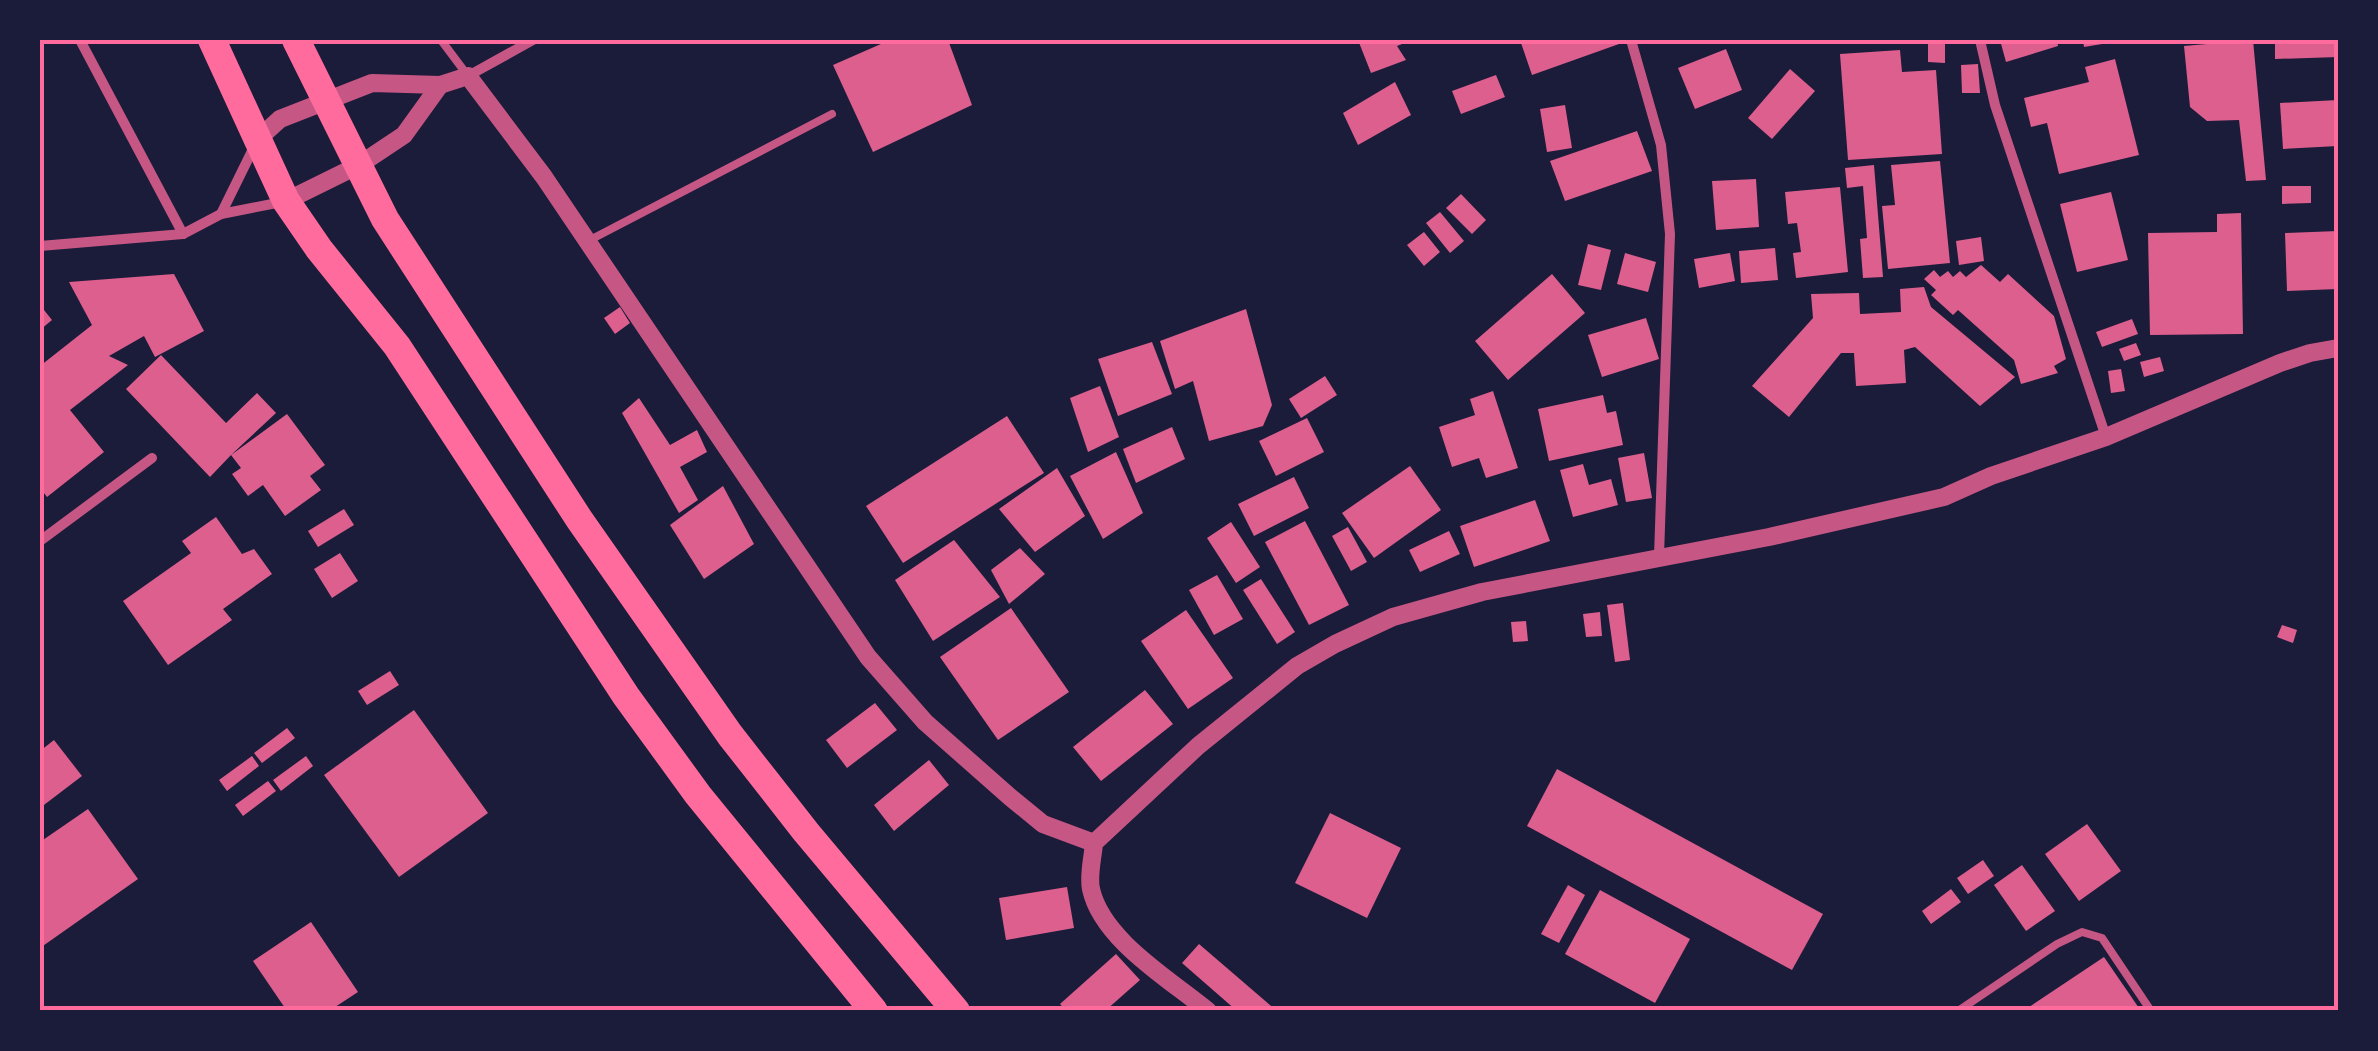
<svg xmlns="http://www.w3.org/2000/svg" width="2378" height="1051" viewBox="0 0 2378 1051" font-family="Lato,sans-serif">
<style>
.building{fill:#dd5f8e}
.lines{fill:none;stroke-linecap:round;stroke-linejoin:round}
.service{stroke:#c65784;stroke-width:8}
.minor{stroke:#c65784;stroke-width:10}
.tertiary{stroke:#c65784;stroke-width:18}
.trunk{stroke:#ff6b9d;stroke-width:28}
.neatline{fill:none;stroke:#ff6b9d;stroke-width:4}
</style>
<rect width="100%" height="100%" fill="#1b1b3a"/>
<g class="building">
<polygon points="890,40 948,40 972,105 873,152 833,65"/>
<polygon points="1358,40 1412,40 1397,46 1406,60 1371,73"/>
<polygon points="1520,40 1618,40 1619,44 1532,75"/>
<polygon points="2000,40 2057,40 2058,46 2006,62"/>
<polygon points="2083,40 2113,40 2114,42 2084,47"/>
<polygon points="2253,40 2266,180 2246,181 2239,120 2207,121 2190,107 2184,46"/>
<polygon points="2275,40 2338,40 2338,57 2275,59"/>
<polygon points="1928,42 1945,42 1945,63 1928,62"/>
<polygon points="1726,49 1742,90 1695,109 1678,68"/>
<polygon points="1900,50 1902,72 1936,70 1942,154 1848,160 1840,54"/>
<polygon points="2115,59 2139,155 2059,174 2047,123 2031,127 2024,98 2089,82 2085,67"/>
<polygon points="1978,64 1980,93 1962,93 1961,65"/>
<polygon points="1790,69 1815,91 1772,139 1748,118"/>
<polygon points="1496,75 1505,97 1461,114 1452,91"/>
<polygon points="1395,82 1411,115 1358,145 1343,113"/>
<polygon points="2338,100 2338,146 2283,149 2280,103"/>
<polygon points="1565,105 1572,148 1547,152 1540,109"/>
<polygon points="1637,131 1652,171 1565,201 1550,161"/>
<polygon points="1940,161 1950,263 1888,269 1882,206 1895,205 1891,165"/>
<polygon points="1874,165 1883,277 1863,278 1860,239 1867,238 1863,186 1847,188 1845,168"/>
<polygon points="1756,179 1759,227 1716,230 1712,181"/>
<polygon points="2282,186 2311,186 2311,203 2282,204"/>
<polygon points="1840,187 1848,272 1796,278 1793,253 1801,252 1797,223 1788,224 1785,192"/>
<polygon points="2111,192 2128,260 2077,272 2060,204"/>
<polygon points="1461,194 1486,220 1472,234 1446,208"/>
<polygon points="1440,212 1464,241 1450,253 1426,223"/>
<polygon points="2241,213 2243,334 2150,335 2148,233 2217,232 2217,214"/>
<polygon points="2338,231 2338,289 2287,291 2285,233"/>
<polygon points="1424,232 1440,252 1424,266 1407,245"/>
<polygon points="1981,237 1984,261 1959,265 1956,241"/>
<polygon points="1588,244 1611,250 1601,290 1578,285"/>
<polygon points="1775,248 1778,280 1741,283 1739,251"/>
<polygon points="1625,253 1656,262 1648,292 1617,284"/>
<polygon points="1730,253 1735,281 1699,288 1694,259"/>
<polygon points="1981,265 2000,282 2008,274 2054,316 2066,359 2054,366 2058,373 2021,384 2014,360 1958,310 1953,315 1931,295 1936,290 1924,279 1934,270 1940,277 1948,271 1953,277 1960,271 1966,277"/>
<polygon points="174,274 204,331 155,357 144,336 109,356 128,365 70,410 104,452 47,497 40,488 40,366 92,325 69,282"/>
<polygon points="1552,274 1585,313 1508,380 1475,341"/>
<polygon points="1924,287 1931,307 2015,377 1980,406 1915,347 1904,350 1906,383 1856,386 1854,353 1841,353 1789,417 1752,386 1813,318 1811,294 1859,293 1860,314 1901,312 1900,289"/>
<polygon points="40,305 52,320 40,330"/>
<polygon points="620,307 630,323 615,334 604,318"/>
<polygon points="1246,309 1272,405 1263,426 1209,441 1193,381 1175,389 1160,341"/>
<polygon points="1646,318 1659,359 1602,377 1588,335"/>
<polygon points="2132,319 2138,334 2102,347 2096,332"/>
<polygon points="1152,342 1172,394 1118,416 1098,359"/>
<polygon points="2136,343 2141,355 2124,361 2119,349"/>
<polygon points="161,355 226,423 257,393 276,413 231,455 287,414 325,465 310,476 321,490 285,516 263,485 248,496 232,474 241,468 231,455 210,477 126,389"/>
<polygon points="2160,357 2164,371 2144,377 2140,362"/>
<polygon points="2121,369 2125,391 2111,393 2108,371"/>
<polygon points="1325,376 1337,395 1301,418 1289,399"/>
<polygon points="1100,386 1119,437 1088,452 1070,398"/>
<polygon points="1493,391 1518,468 1486,478 1479,458 1452,467 1439,427 1475,415 1470,399"/>
<polygon points="1603,395 1607,413 1616,411 1623,445 1549,461 1538,409"/>
<polygon points="639,398 670,445 697,430 707,452 680,467 698,500 679,513 622,413"/>
<polygon points="1007,416 1044,473 903,563 866,506"/>
<polygon points="1307,418 1324,452 1276,476 1259,441"/>
<polygon points="1172,427 1185,459 1136,483 1123,449"/>
<polygon points="1116,452 1143,513 1103,539 1070,476"/>
<polygon points="1644,453 1652,498 1626,502 1618,458"/>
<polygon points="1583,464 1589,485 1611,479 1618,505 1573,517 1560,470"/>
<polygon points="1410,466 1441,510 1374,558 1342,513"/>
<polygon points="1057,468 1085,516 1035,552 999,509"/>
<polygon points="1294,477 1309,508 1254,536 1238,504"/>
<polygon points="723,486 754,544 704,579 670,525"/>
<polygon points="1535,500 1550,541 1474,567 1460,526"/>
<polygon points="344,509 354,525 318,547 308,531"/>
<polygon points="216,517 242,554 254,549 272,574 223,609 232,620 168,665 123,601 191,553 182,541"/>
<polygon points="1305,521 1349,605 1309,625 1265,542"/>
<polygon points="1231,522 1260,567 1236,583 1207,538"/>
<polygon points="1348,527 1367,562 1351,571 1332,536"/>
<polygon points="1449,531 1460,554 1420,572 1409,550"/>
<polygon points="954,540 1000,597 933,641 895,580"/>
<polygon points="1020,548 1045,574 1009,604 991,570"/>
<polygon points="340,553 358,581 332,598 314,569"/>
<polygon points="1217,575 1243,619 1214,635 1189,590"/>
<polygon points="1261,579 1295,632 1277,644 1243,590"/>
<polygon points="1623,603 1630,660 1615,662 1607,605"/>
<polygon points="1011,608 1069,692 998,740 940,657"/>
<polygon points="1186,610 1233,678 1188,709 1141,641"/>
<polygon points="1600,612 1602,636 1586,637 1583,614"/>
<polygon points="1526,621 1528,641 1513,642 1511,622"/>
<polygon points="2282,625 2297,630 2293,643 2277,637"/>
<polygon points="390,671 399,685 367,705 358,691"/>
<polygon points="1145,690 1173,724 1101,781 1073,747"/>
<polygon points="875,703 897,730 847,768 826,740"/>
<polygon points="414,710 488,813 399,877 324,775"/>
<polygon points="287,728 295,738 262,763 254,753"/>
<polygon points="54,740 82,776 40,808 40,751"/>
<polygon points="252,756 259,766 227,791 219,780"/>
<polygon points="306,756 313,766 281,791 273,780"/>
<polygon points="929,760 949,785 894,831 874,805"/>
<polygon points="1557,769 1823,914 1792,970 1527,826"/>
<polygon points="268,781 276,791 243,816 235,805"/>
<polygon points="88,809 138,879 40,948 40,842"/>
<polygon points="1330,813 1401,848 1367,918 1295,883"/>
<polygon points="2087,824 2121,871 2079,901 2045,854"/>
<polygon points="1983,860 1994,876 1968,894 1957,878"/>
<polygon points="2022,865 2055,911 2026,931 1994,885"/>
<polygon points="1568,885 1585,895 1559,943 1541,934"/>
<polygon points="1067,887 1074,928 1006,940 999,898"/>
<polygon points="1951,889 1961,902 1931,924 1922,911"/>
<polygon points="1600,890 1690,939 1655,1003 1565,954"/>
<polygon points="311,922 358,992 329,1011 287,1011 253,961"/>
<polygon points="1199,944 1277,1011 1237,1011 1182,963"/>
<polygon points="1116,954 1140,980 1105,1011 1066,1011 1060,1004"/>
<polygon points="2104,957 2141,1011 2023,1011"/>
</g>
<g class="lines">
<g class="service">
<polyline points="441,40 468,76"/>
<polyline points="588,241 832,114"/>
<polyline points="1958,1011 2057,944 2082,932 2102,938 2151,1011"/>
</g>
<g class="minor">
<polyline points="80,40 183,234"/>
<polyline points="1631,40 1661,145 1670,234 1659,556"/>
<polyline points="1980,40 1995,105 2106,437"/>
<polyline points="468,76 533,40"/>
<polyline points="221,214 254,147"/>
<polyline points="40,246 183,234 221,214 282,202"/>
<polyline points="40,541 152,458"/>
</g>
<g class="tertiary">
<polyline points="259,138 280,119 372,83 440,85 468,76 544,177 868,657 925,722 1010,797 1043,824 1094,843"/>
<polyline points="286,201 359,165 404,135 440,85"/>
<path d="M 1208,1011 C 1171,980 1102,940 1091,889 C 1088,875 1093,857 1094,843 L 1198,746 L 1297,666 L 1335,644 L 1393,617 L 1482,592 L 1769,537 L 1944,497 L 1991,476 L 2106,437 L 2280,363 L 2310,353 L 2338,348"/>
</g>
<g class="trunk">
<polyline points="212,40 286,201 319,249 397,346 626,696 698,795 874,1011"/>
<polyline points="296,40 385,219 579,519 730,735 806,832 956,1011"/>
</g>
</g>
<rect width="2378" height="1051" fill="none" stroke="#1b1b3a" stroke-width="85"/>
<rect x="42" y="42" width="2294" height="966" class="neatline"/>
</svg>
